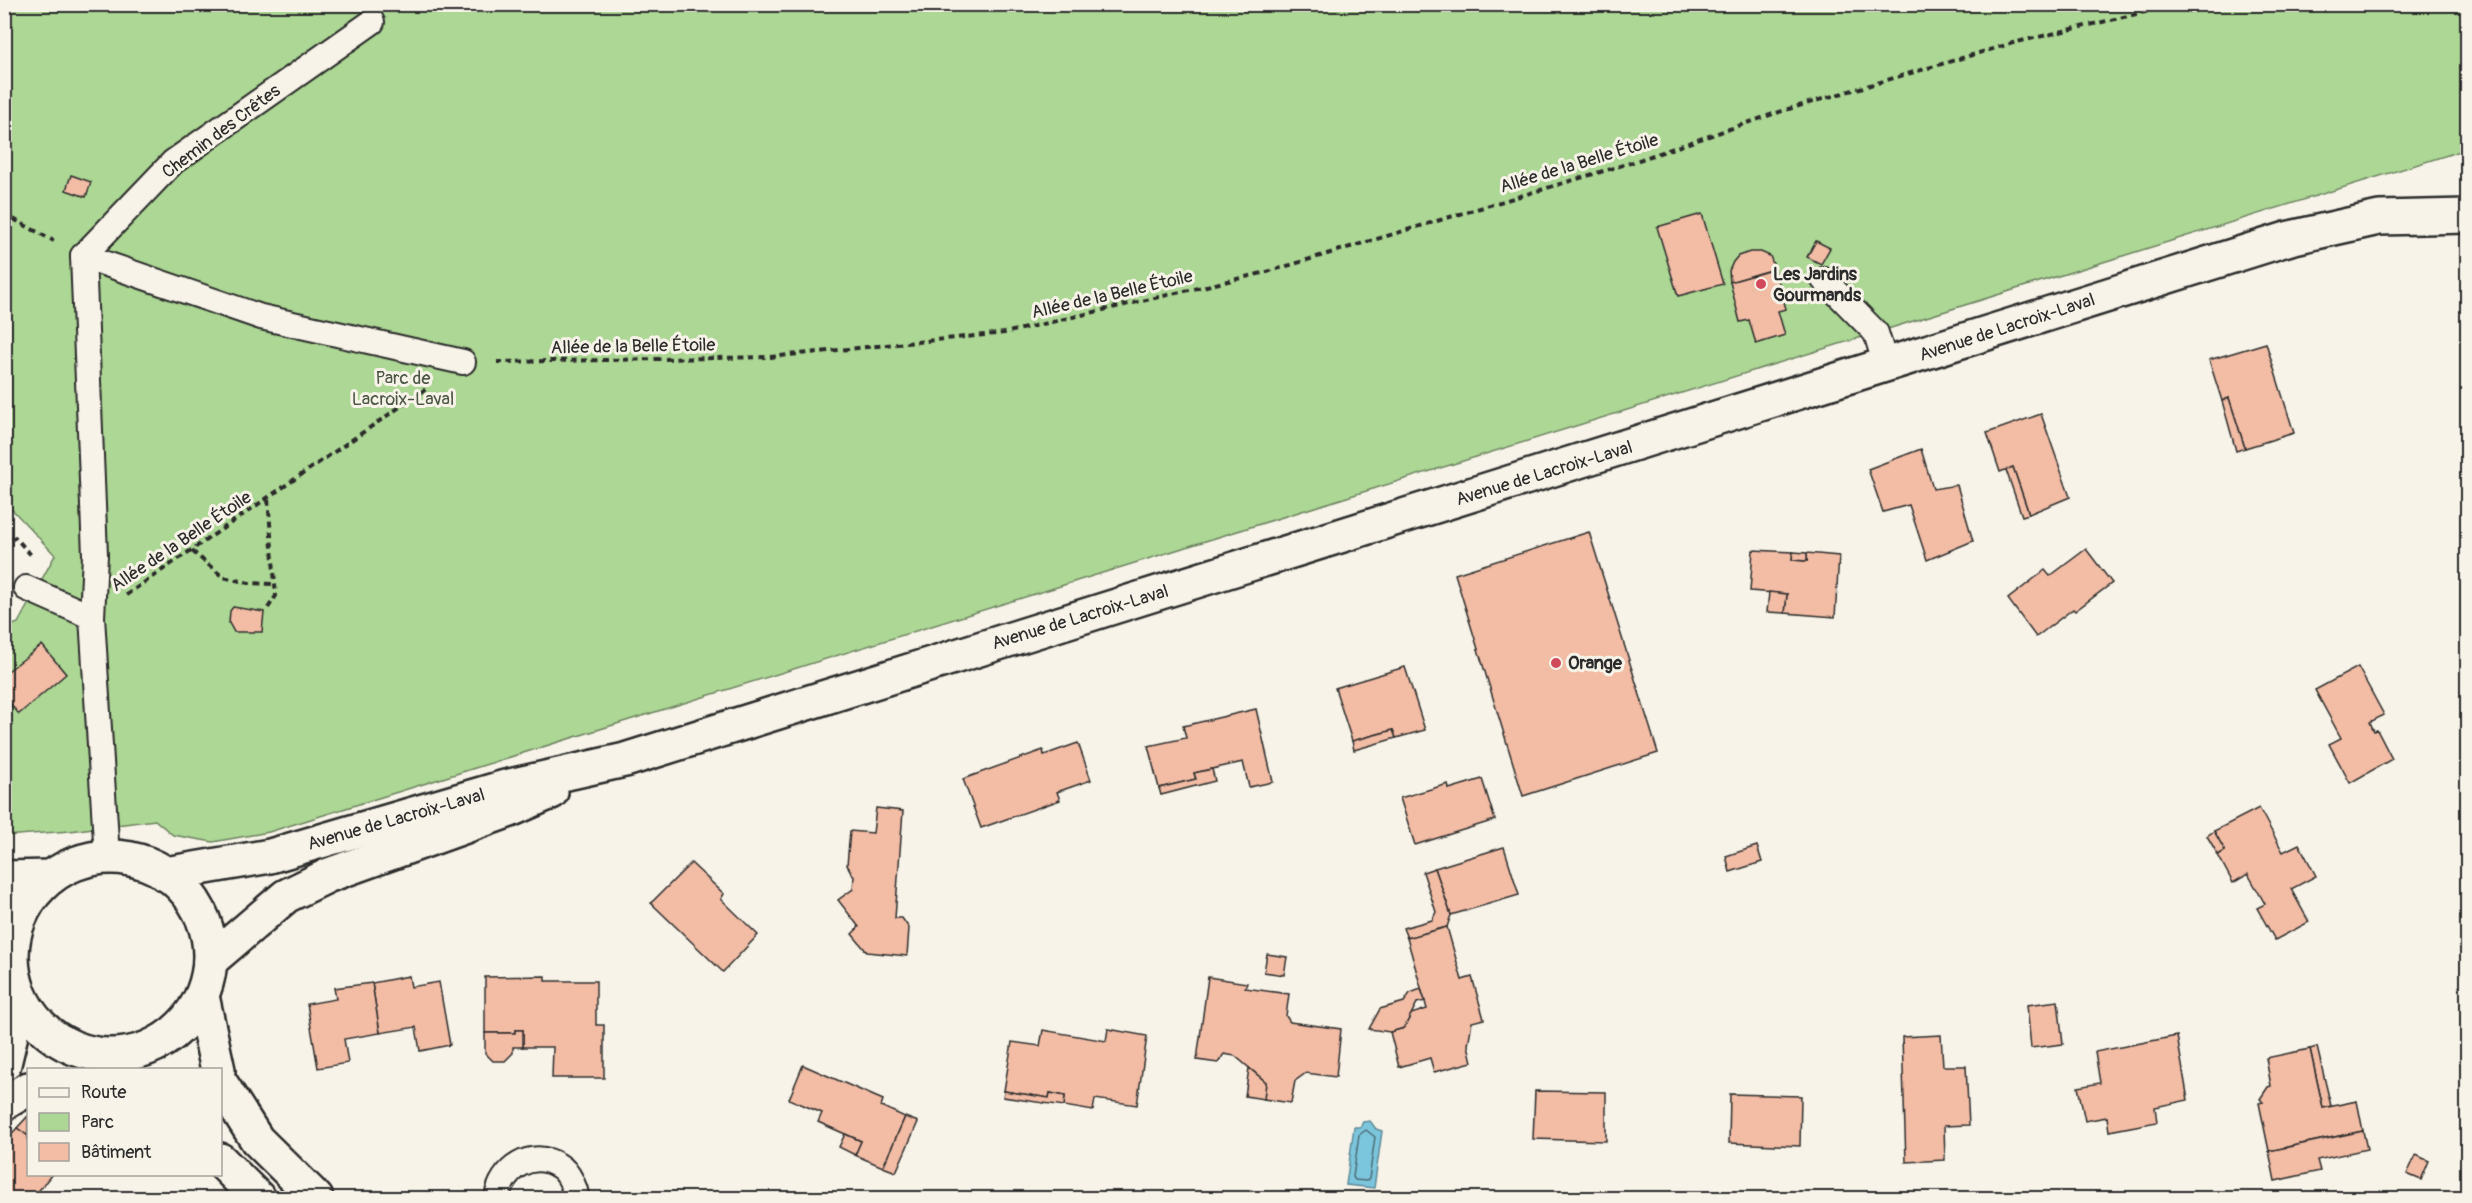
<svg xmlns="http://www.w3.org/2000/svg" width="2472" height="1203" viewBox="0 0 2472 1203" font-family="Pangolin,sans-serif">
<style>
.green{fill:#acd794;stroke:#6c8160;stroke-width:1.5}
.water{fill:#7cc6dd;stroke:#5c8896;stroke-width:1.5}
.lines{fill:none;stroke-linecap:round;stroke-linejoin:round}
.shore{stroke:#4b6972;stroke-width:1.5}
.building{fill:#f2bca5;stroke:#2b2b2b;stroke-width:1.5}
.lane-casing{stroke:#2b2b2b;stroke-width:28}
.secondary-casing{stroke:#2b2b2b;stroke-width:38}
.path{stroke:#2b2b2b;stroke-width:4;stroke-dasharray:6 4.5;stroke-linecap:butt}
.lane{stroke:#f7f3e8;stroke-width:24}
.secondary{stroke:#f7f3e8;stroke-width:33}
.poi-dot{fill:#d1495b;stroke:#f7f3e8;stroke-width:2}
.labels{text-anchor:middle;stroke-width:6;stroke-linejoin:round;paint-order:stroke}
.street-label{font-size:18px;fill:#2b2b2b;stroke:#f7f3e8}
.poi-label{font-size:18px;font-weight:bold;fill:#2b2b2b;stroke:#f7f3e8;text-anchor:start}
.park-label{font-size:18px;fill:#4b5645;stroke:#f7f3e8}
</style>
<rect width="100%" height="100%" fill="#f7f3e8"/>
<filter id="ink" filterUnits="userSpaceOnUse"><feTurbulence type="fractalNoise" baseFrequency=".0167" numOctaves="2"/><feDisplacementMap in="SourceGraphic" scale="12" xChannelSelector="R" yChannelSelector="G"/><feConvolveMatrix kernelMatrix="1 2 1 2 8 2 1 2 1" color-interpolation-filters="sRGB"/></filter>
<g filter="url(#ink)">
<polygon class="green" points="5,5 2467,5 2467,149 269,832 213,842 173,835 155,820 70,831 5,836 5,628 18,623 55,555 5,502"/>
<polygon class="water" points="1370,1121 1376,1129 1382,1131 1374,1188 1346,1185 1354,1127 1360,1127 1363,1122"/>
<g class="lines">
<polygon class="shore" points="1366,1130 1375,1137 1369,1179 1366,1181 1355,1180 1353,1177 1359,1135"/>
</g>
<g class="building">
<polygon points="71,175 91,182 86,197 66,190"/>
<polygon points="1702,214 1723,284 1678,296 1657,227"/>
<polygon points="1816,241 1830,248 1821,264 1807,257"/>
<polygon points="1750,252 1761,252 1770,256 1775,269 1730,282 1729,271 1733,262 1738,256"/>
<polygon points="1775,269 1786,309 1778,311 1785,335 1756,344 1749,320 1740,322 1730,282"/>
<polygon points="2266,343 2294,433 2245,448 2229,398 2222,401 2209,360"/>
<polygon points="2229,398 2245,448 2236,451 2222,401"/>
<polygon points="2041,414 2070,497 2029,514 2013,467 2000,472 1987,433"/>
<polygon points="1921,449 1933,489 1957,485 1973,541 1927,560 1909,505 1883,512 1868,469"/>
<polygon points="2013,467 2029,514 2022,516 2006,470"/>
<polygon points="1589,532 1658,753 1523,796 1455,574"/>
<polygon points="2086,549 2112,583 2075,611 2073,609 2036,637 2008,599 2045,570 2050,576"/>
<polygon points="1753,550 1793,552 1792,560 1807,561 1807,553 1839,556 1835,617 1785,613 1787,594 1750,591"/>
<polygon points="1793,552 1807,553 1807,561 1792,560"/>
<polygon points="1769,592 1787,594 1785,613 1767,612"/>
<polygon points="233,607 264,612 262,632 234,632 229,623 230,611"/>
<polygon points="42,645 66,674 19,714 4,697 4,674"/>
<polygon points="1405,667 1425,730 1396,738 1393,730 1352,741 1335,688"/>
<polygon points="2358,667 2384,715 2370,722 2374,731 2377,730 2392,759 2350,783 2329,744 2341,738 2315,690"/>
<polygon points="1256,709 1273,782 1249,787 1243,762 1194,773 1196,779 1159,788 1148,746 1186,738 1183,726"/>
<polygon points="1393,730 1396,738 1354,750 1352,741"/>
<polygon points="1078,743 1091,780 1057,792 1060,800 981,828 963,779 1043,750 1044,755"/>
<polygon points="1212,769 1215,781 1161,795 1159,788 1196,779 1194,773"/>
<polygon points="1482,779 1495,820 1415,845 1400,798 1448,784 1449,789"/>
<polygon points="876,808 903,811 895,918 902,918 909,928 907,956 867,952 852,934 859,927 838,900 853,889 854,877 847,865 850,831 873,833"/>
<polygon points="2259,808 2283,852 2299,844 2316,876 2291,889 2309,922 2275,940 2257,908 2265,904 2248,874 2233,883 2218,855 2225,851 2214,831"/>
<polygon points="2214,831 2225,851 2218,855 2207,836"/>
<polygon points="1757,846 1762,862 1730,872 1726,856"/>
<polygon points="1504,847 1519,895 1451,915 1435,868"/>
<polygon points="691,863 724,894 721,899 758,935 723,972 651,903"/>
<polygon points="1435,868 1451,915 1447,927 1407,938 1403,928 1432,920 1436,912 1423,872"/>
<polygon points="1447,927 1462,980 1472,977 1484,1019 1472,1022 1468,1045 1472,1062 1434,1072 1430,1058 1399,1067 1390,1032 1404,1028 1411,1014 1427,1009 1407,938"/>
<polygon points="1267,954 1287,957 1284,975 1264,972"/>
<polygon points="409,976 411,987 439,982 450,1045 420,1051 416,1027 380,1033 372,983"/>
<polygon points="545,976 545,981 596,981 596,1025 604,1025 604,1078 552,1078 553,1047 523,1047 523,1030 515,1030 515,1033 485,1033 485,977"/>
<polygon points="1208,977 1247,983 1245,988 1289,994 1286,1016 1290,1022 1341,1029 1336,1077 1306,1073 1295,1081 1291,1103 1264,1099 1266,1082 1235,1056 1224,1054 1218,1063 1197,1060"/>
<polygon points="372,983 380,1033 344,1039 348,1063 318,1068 307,1004 336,999 334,988"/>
<polygon points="1421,989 1425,1001 1417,1003 1404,1028 1390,1032 1369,1029 1380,1009 1404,1002 1410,993"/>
<polygon points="2058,1001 2063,1044 2031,1048 2027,1005"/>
<polygon points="1108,1029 1147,1036 1137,1105 1095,1099 1093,1111 1064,1106 1065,1096 1050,1093 1049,1098 1004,1091 1012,1042 1040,1046 1043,1030 1106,1041"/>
<polygon points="515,1030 523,1030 523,1047 513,1047 513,1053 505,1061 493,1061 485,1053 485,1033 515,1033"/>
<polygon points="1941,1035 1943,1066 1966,1066 1969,1125 1944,1126 1945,1160 1906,1162 1902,1037"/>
<polygon points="2177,1036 2188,1100 2155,1107 2157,1122 2109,1131 2107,1117 2085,1121 2078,1087 2100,1083 2095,1052"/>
<polygon points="2317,1047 2331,1106 2323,1108 2310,1049"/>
<polygon points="2310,1049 2323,1108 2357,1101 2363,1131 2269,1151 2259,1103 2263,1102 2260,1099 2268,1087 2271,1086 2266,1058"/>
<polygon points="803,1065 883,1100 881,1106 905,1117 883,1167 855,1155 861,1141 818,1122 822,1113 789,1099"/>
<polygon points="1249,1068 1266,1082 1264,1099 1245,1096"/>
<polygon points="1004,1091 1049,1098 1050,1093 1065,1096 1064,1106 1003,1097"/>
<polygon points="1535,1091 1606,1092 1606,1141 1533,1139"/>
<polygon points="1730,1094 1801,1096 1800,1146 1729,1143"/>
<polygon points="28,1116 28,1136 17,1128"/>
<polygon points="905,1117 918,1122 896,1172 883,1167"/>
<polygon points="17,1128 28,1136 28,1174 52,1174 33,1198 4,1198 4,1142"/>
<polygon points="2363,1131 2367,1149 2317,1160 2320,1171 2275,1181 2269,1151"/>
<polygon points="845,1134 861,1141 855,1155 839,1147"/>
<polygon points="2416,1155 2429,1161 2421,1180 2407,1174"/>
</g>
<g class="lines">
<defs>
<g id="lane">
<polyline points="83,256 95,555 92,617 107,857"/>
<polyline points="83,256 261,317 463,362"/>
<polyline points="83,256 173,162 372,22"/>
<polyline points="1824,280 1876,333 1886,366"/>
<polyline points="26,588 92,617"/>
<path d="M 497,1198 C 501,1169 532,1148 559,1166 C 569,1172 575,1188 577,1198"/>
</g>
<g id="secondary">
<circle cx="111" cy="956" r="99"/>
<polyline points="165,874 270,856 505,787 625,760 2290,238 2379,218 2468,216"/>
<polyline points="4,878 51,877"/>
<polyline points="210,961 286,896 329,875 510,810 551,792"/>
<polyline points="202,996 218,1070"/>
<polyline points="4,1064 20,997"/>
<polyline points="220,1082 257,1140 316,1198"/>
<polyline points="4,1103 28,1089"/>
<polyline points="220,1160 258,1198"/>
</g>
</defs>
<use href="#lane" class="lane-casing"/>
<use href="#secondary" class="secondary-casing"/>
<g class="path">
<polyline points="4,214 54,241"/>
<polyline points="497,362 770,357 1004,333 1267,272 1630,163 1785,110 2013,43 2179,4"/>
<polyline points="4,546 15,537 31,555"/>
<polyline points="192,551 223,577 249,583 275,584"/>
<polyline points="126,595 426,389"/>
<polyline points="268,608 276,596 268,499"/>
</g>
<use href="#lane" class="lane"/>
<use href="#secondary" class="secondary"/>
</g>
</g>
<g class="poi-dot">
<circle cx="1761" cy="284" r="6"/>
<circle cx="1556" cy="663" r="6"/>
</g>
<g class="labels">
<g class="street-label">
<text transform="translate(221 131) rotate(-37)" y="6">Chemin des Crêtes</text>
<text transform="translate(1579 163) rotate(-17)" y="6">Allée de la Belle Étoile</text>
<text transform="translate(1112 294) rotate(-13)" y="6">Allée de la Belle Étoile</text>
<text transform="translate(2007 327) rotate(-18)" y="6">Avenue de Lacroix-Laval</text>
<text transform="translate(633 346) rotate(-1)" y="6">Allée de la Belle Étoile</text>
<text transform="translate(1544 473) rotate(-17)" y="6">Avenue de Lacroix-Laval</text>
<text transform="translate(181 541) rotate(-34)" y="6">Allée de la Belle Étoile</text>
<text transform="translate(1080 617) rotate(-17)" y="6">Avenue de Lacroix-Laval</text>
<text transform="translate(396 819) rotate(-16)" y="6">Avenue de Lacroix-Laval</text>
</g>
<g class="poi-label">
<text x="1773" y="280">Les Jardins<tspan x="1773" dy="21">Gourmands</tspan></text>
<text x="1568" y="669">Orange</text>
</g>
<g class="park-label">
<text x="403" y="384">Parc de<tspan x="403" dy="21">Lacroix-Laval</tspan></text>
</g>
</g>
<rect width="2472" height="1203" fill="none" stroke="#f7f3e8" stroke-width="24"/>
<rect x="12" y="12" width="2448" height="1179" fill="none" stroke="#2b2b2b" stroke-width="2" filter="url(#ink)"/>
<rect x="27" y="1068" width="195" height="108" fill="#f7f3e8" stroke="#a5a39c" stroke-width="1.5"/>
<rect x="39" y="1088" width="30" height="9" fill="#f7f3e8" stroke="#a5a39c" stroke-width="1.5"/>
<text x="81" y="1098" font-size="18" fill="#2b2b2b">Route</text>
<rect x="39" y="1113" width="30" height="18" fill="#acd794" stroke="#a5a39c" stroke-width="1.5"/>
<text x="81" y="1128" font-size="18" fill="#2b2b2b">Parc</text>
<rect x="39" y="1143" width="30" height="18" fill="#f2bca5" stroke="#a5a39c" stroke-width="1.5"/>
<text x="81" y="1158" font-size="18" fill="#2b2b2b">Bâtiment</text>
</svg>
